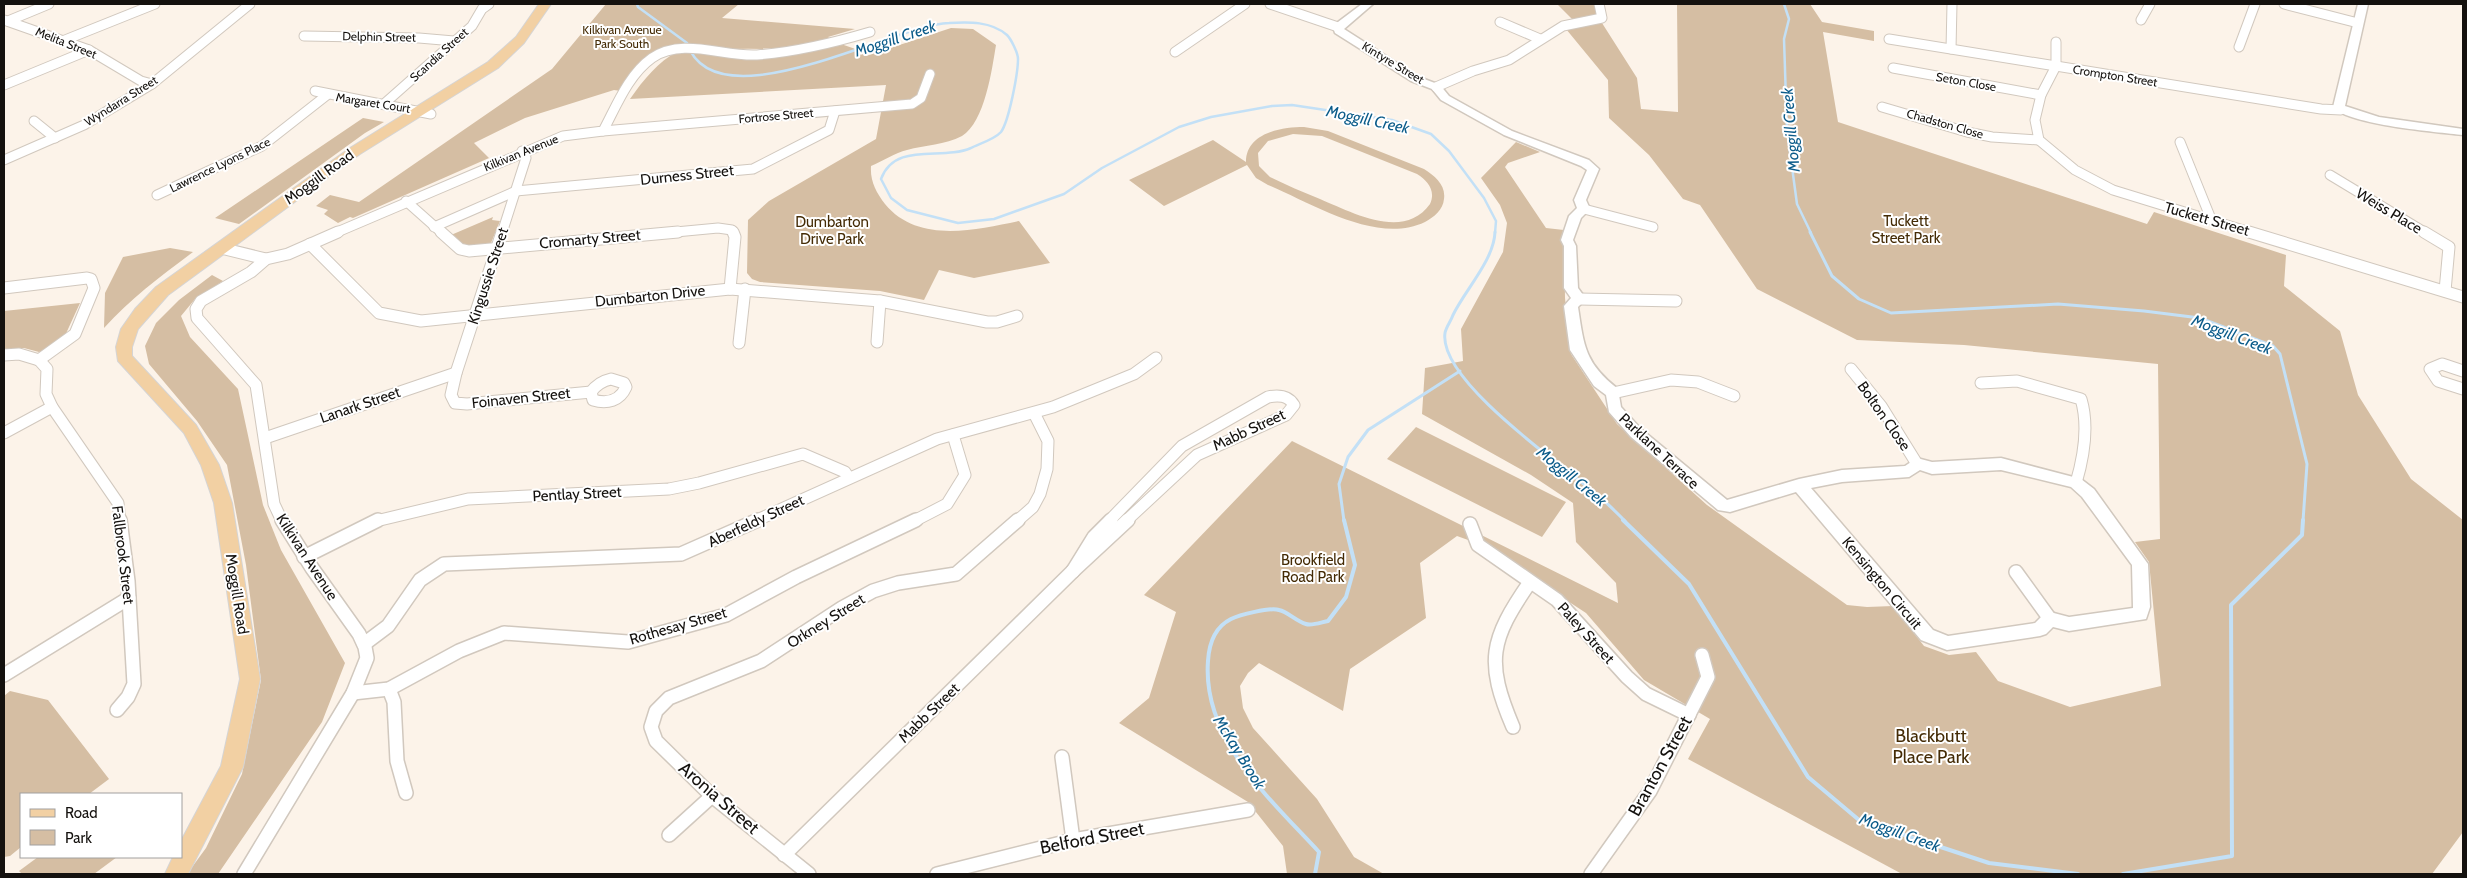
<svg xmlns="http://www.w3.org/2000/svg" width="2467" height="878" viewBox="0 0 2467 878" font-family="Cabin,sans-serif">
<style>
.green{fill:#d5bea3;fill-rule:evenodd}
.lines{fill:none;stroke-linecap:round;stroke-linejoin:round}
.stream-far2{stroke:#c3e0f6;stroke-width:2.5}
.stream-far1{stroke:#c3e0f6;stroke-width:3}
.stream{stroke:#c3e0f6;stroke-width:4}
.street-far2-casing{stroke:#d1c8be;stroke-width:11}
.street-far1-casing{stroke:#d1c8be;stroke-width:13}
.street-casing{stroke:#d1c8be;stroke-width:16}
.secondary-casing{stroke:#d1c8be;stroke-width:3}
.primary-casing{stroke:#d5d4d4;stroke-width:2}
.street-far2{stroke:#fff;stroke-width:9}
.street-far1{stroke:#fff;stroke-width:11}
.street{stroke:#fff;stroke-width:13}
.secondary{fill:#fff;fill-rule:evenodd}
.primary{fill:#f2d0a3;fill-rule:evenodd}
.labels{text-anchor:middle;stroke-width:4;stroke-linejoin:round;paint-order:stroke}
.far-park-label{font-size:12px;fill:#442b05;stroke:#fff}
.far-street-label{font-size:12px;fill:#14110e;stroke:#fff}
.street-label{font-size:15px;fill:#14110e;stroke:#fff}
.park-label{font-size:15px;fill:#442b05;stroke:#fff}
.water-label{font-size:16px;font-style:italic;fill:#0c5c8a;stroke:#fff}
.near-park-label{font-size:18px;fill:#442b05;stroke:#fff}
.near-street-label{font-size:18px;fill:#14110e;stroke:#fff}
</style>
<rect width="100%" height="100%" fill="#fcf3e9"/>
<g class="green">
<path d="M 606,4 L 739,4 L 722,18 L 855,29 L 828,37 L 833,40 L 830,45 L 841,44 L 864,52 L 866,56 L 951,28 L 973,29 L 996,45 C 992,69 985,122 962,136 C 945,145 925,145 907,150 C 895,153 883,161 871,166 C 870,181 876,192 885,204 C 918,244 975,230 1019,221 L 1050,263 L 974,278 L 939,270 L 924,300 L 880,291 L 760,282 L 752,279 L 747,273 L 748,220 L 769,201 L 876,139 L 886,85 L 630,99 C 644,79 658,62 678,51 L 665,50 L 621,91 L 614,90 L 525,118 L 474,143 L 489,158 L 353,218 L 350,217 L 338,223 L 324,214 L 328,210 L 316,206 L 330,195 L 359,202 L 552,69 ZM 786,48 L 736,58 L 724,56 L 732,49 Z"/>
<polygon points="1557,4 1595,4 1599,15 1572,19"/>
<polygon points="1677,4 1810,4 1822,22 1874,31 1874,41 1823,32 1838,122 2147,224 2154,212 2286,255 2284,286 2340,331 2358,395 2411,479 2463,520 2463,832 2432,874 1902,874 1688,759 1710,719 1644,680 1586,613 1482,545 1457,536 1420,563 1426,618 1350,669 1343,711 1259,663 1248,673 1240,686 1243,708 1253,728 1317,799 1354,857 1384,874 1287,874 1283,846 1248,802 1119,723 1149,698 1176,612 1144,595 1292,441 1618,603 1616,583 1576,542 1573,503 1531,475 1422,414 1425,368 1463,361 1461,329 1503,252 1507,223 1500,205 1481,178 1516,142 1540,152 1508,163 1505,167 1546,228 1564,230 1565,298 1571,354 1617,424 1707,505 1847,605 1867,607 1893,606 1924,646 1949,655 1976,652 1998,681 2070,707 2161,686 2149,562 2135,542 2160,539 2158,364 1964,345 1857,340 1757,289 1700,205 1683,199 1649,155 1609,118 1608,80 1566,29 1602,23 1637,78 1641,109 1678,112"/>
<polygon points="363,118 384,122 365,133 239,224 215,218"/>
<path d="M 1304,127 L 1328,131 L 1424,169 C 1435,176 1446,185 1444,199 C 1443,210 1434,217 1425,222 C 1377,245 1313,204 1268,185 L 1256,178 L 1247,165 L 1164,206 L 1129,180 L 1213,140 L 1246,162 C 1246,133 1281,127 1304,127 ZM 1293,134 L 1322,136 L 1417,174 C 1428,181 1436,191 1430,204 C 1404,241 1351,212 1320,199 C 1303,192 1286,185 1270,177 L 1259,166 L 1258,153 L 1268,141 Z"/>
<polygon points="493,217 492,220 500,221 491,243 466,247 451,235"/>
<path d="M 170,248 L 193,252 C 161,276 131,298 104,328 L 105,293 L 123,257 Z"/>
<polygon points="212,275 223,281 195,299 181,316 190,337 238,389 263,505 281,550 345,663 322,722 218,874 187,874 206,848 242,774 261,680 246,565 227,465 197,421 149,364 145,346 156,323 179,300"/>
<polygon points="80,303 63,340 55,347 39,352 24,348 4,350 4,311"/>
<polygon points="1416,427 1566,502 1542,537 1387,459"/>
<polygon points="10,691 48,700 109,779 89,794 21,794 21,847 10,856 4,857 4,696"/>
<polygon points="38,857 117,857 94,874 22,874 19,871"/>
</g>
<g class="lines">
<g class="stream-far2">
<path d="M 637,4 L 638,7 L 687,43 C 715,127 895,24 949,23 C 969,22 991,21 1007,35 C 1011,39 1018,53 1018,59 C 1018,73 1009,121 1001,132 C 995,139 979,144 971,148 C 942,161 895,141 881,179 L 891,198 L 907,210 L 958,223 L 994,219 L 1064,194 L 1102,168 L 1179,127 L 1211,117 L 1272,106 L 1292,105 L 1392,120 L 1431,134 L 1449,151 L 1484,198 L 1496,221 L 1495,233"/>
<polyline points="1784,4 1789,19 1784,39 1787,130 1797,204 1811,233"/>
</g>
<g class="stream-far1">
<path d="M 1495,232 C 1494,260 1465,290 1453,315 C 1451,321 1446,327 1445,333 C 1438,381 1566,468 1600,497 C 1609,505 1617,513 1625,521"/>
<polyline points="1810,232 1832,276 1859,299 1891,313 2058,304 2144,311 2200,318 2273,346 2280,354 2307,464 2303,521"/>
<polyline points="1344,521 1339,484 1348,457 1368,430 1460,371"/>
</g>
<g class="stream">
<polyline points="1623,520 1689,584 1808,777 1859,820 1989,863 2078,874"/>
<path d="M 1315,874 L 1319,852 C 1270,799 1202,739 1208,661 C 1209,644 1215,627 1231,619 C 1239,615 1270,607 1279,610 C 1288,612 1296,621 1306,624 C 1312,626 1322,622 1328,621 L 1346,597 L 1355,565 L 1344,520"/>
<polyline points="2123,874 2232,856 2231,605 2302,535 2303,520"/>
</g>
<defs>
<g id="street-far2">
<polyline points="1270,4 1338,27"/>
<polyline points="2284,4 2358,23"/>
<polyline points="4,20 89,50 141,81 152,84"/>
<polyline points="2141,20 2150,4"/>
<polyline points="8,21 49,4"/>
<polyline points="1500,22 1540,39"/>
<polyline points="304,36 419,38 454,41"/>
<polyline points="1889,39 2321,109 2341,110"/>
<polyline points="65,40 155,4"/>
<polyline points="2056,42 2056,66 2041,95 2035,120 2039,140 2075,170 2113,190 2253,233"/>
<polyline points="2239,47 2255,4"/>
<polyline points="1951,49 1952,4"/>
<polyline points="1175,52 1245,4"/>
<polyline points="1893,68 2041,95"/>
<polyline points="4,85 89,50"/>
<polyline points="1436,87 1473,71 1509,60 1563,26 1602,18 1599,4"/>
<polyline points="315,91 431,114"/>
<polyline points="385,103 472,26 482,9 489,4"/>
<polyline points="1882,107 1967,132 1992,137 2039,140"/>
<polyline points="34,121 55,138"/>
<polyline points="603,131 912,104 921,98 930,74"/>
<polyline points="2180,142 2211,219"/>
<polyline points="4,160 84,125 152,84 250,4"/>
<polyline points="2330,175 2426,233"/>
<polyline points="157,195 262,146 327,95"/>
<polyline points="406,201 442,233"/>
<polyline points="1584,209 1653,227"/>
<polyline points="434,227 516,191 753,169 829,130 835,111"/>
<path d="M 335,233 L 563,136 L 603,131 C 616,107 628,75 652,58 C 683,37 723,57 757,55 C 796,52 833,43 870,32"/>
<polyline points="502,233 526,158 522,151"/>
<polyline points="665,233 718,228 732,230 733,233"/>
</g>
<g id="street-far1">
<polyline points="441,232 460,249 469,251 678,232"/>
<polyline points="502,232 456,373 451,395 455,403 467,404 591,392"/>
<polyline points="2249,232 2463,297"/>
<polyline points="2424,232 2449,247 2445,291"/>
<polyline points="310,244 379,313 421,321 730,289 880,301 987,322 997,322 1017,316"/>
<polyline points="221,248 266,259"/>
<polyline points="4,288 87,278 91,279 94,288 75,334 39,360 19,354 4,355"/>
<polyline points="730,289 735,237 733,232"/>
<polyline points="1579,299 1676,301"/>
<polyline points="877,342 880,301"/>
<polyline points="739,343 745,289"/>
<polyline points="39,360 47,369 46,394 52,407 118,503 120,521"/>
<polyline points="1851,369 1881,406 1917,464"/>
<polyline points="2463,371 2442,364 2430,369 2438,381 2463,389"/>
<path d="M 611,379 L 624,383 L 626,387 C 620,401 607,404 593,400 L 591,392 C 596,385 602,381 611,379 Z"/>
<path d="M 1981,383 L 2017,381 L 2081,399 C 2089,426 2084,456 2076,483"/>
<polyline points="1613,393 1671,380 1698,382 1734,396"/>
<polyline points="4,433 52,407"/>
<polyline points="265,438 456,373"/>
<polyline points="282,521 274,504 256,385 197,318 196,309 201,301 251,272 266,259 288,254 338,232"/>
<polyline points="376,521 468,499 669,489 699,483 803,454 845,472 849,478"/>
<polyline points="755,521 937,439 1053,407 1134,374 1156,358"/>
<polyline points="914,521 947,504 965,475 953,435"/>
<polyline points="1017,521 1033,507 1040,494 1047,469 1048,441 1034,413"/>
<path d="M 1109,521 L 1182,446 L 1268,397 C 1278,395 1288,395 1294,405 L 1286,415 L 1197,455 L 1126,521"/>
</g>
<g id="street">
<polyline points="1470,524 1478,545 1557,600 1627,677 1646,694 1689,715"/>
<polyline points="304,557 378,520"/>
<polyline points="1073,571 1094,537 1111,520"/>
<polyline points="1073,571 1128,520"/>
<polyline points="2016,572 2050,619"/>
<polyline points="364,644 388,626 420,580 444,564 681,554 758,520"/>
<polyline points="4,675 129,598"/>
<polyline points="389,689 394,702 397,761 406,793"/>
<polyline points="353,693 389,689 459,651 504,633 628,642 726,615 796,577 916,520"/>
<polyline points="117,710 128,697 134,684 128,581 120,520"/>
<path d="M 1513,727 C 1485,661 1490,640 1530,582"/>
<polyline points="1062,757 1073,840"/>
<polyline points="669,835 712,796"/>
<polyline points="784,855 1073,571"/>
<polyline points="244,874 353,693 367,658 365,647 359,634 312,568 282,520"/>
<polyline points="809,874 712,796 656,741 651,727 656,711 669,698 761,661 842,608 873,591 898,583 956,574 1018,520"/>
<polyline points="937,874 1073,840 1248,810"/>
<polyline points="1591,874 1650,791 1708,677 1702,655"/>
</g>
<g id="secondary">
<path d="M 1362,4 L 1373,4 L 1344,29 L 1419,77 L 1440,85 L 1449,96 L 1512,131 L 1589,160 L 1599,169 L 1586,200 L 1590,209 L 1581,218 L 1573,240 L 1576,246 L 1578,288 L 1586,299 L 1578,307 C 1584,347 1585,363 1618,389 L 1621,407 L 1641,429 L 1727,500 L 1799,479 L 1842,470 L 1905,466 L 1917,458 L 1932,462 L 2001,458 L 2081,479 L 2094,489 L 2148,564 L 2150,607 L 2146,619 L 2069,631 L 2053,627 L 2046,634 L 2040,636 L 1947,650 L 1921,640 L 1796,492 L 1730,512 L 1718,510 L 1631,437 L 1609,412 L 1606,395 L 1594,386 L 1570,350 L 1564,306 L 1571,298 L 1564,288 L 1564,246 L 1561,240 L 1569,216 L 1577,208 L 1574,200 L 1587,170 L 1581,166 L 1504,135 L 1441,100 L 1432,89 L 1411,81 L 1335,33 L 1333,27 L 1334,25 ZM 1920,470 L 1932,474 L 2001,470 L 2071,487 L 2082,497 L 2132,565 L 2133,608 L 2069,617 L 2050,612 L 2044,614 L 2035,623 L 1948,636 L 1933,630 L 1811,488 L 1842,482 L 1909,477 Z"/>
<path d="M 2358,4 L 2368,4 L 2345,106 L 2379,117 L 2463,129 L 2463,135 C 2437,132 2349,125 2333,107 Z"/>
</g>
<polygon id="primary" points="539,4 551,4 524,43 498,68 360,154 168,295 138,329 132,347 132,356 196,425 219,465 232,503 260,679 243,767 188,874 165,874 173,857 181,857 181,841 221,766 240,679 214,503 201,465 184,433 118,361 116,347 121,329 135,309 156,287 350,148 488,62 516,37"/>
</defs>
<use href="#street-far2" class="street-far2-casing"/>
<use href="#street-far1" class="street-far1-casing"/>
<use href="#street" class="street-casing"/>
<use href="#secondary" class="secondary-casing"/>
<use href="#primary" class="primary-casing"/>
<use href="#street-far2" class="street-far2"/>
<use href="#street-far1" class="street-far1"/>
<use href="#street" class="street"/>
<use href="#secondary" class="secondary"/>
<use href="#primary" class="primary"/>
</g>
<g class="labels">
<g class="far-park-label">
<text x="622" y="34">Kilkivan Avenue<tspan x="622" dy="14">Park South</tspan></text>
</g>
<g class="far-street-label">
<text transform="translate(379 37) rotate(1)" y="4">Delphin Street</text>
<text transform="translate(66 43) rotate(22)" y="4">Melita Street</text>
<text transform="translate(439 55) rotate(-42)" y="4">Scandia Street</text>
<text transform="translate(1393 63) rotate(31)" y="4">Kintyre Street</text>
<text transform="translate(2115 76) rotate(9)" y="4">Crompton Street</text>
<text transform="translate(1966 82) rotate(10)" y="4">Seton Close</text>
<text transform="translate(121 101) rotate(-32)" y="4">Wyndarra Street</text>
<text transform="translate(373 103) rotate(9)" y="4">Margaret Court</text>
<text transform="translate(776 116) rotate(-5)" y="4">Fortrose Street</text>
<text transform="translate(1945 124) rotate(16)" y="4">Chadston Close</text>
<text transform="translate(521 153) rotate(-22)" y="4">Kilkivan Avenue</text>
<text transform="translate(220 165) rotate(-26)" y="4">Lawrence Lyons Place</text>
</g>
<g class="street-label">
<text transform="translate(687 175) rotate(-6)" y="5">Durness Street</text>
<text transform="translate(319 177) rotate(-36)" y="5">Moggill Road</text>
<text transform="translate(2389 211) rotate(31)" y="5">Weiss Place</text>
<text transform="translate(2207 219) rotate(16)" y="5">Tuckett Street</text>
<text transform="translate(590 239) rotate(-5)" y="5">Cromarty Street</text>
<text transform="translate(488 276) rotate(-72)" y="5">Kingussie Street</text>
<text transform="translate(650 296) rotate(-6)" y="5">Dumbarton Drive</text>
<text transform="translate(521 398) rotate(-6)" y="5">Foinaven Street</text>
<text transform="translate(360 405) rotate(-19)" y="5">Lanark Street</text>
<text transform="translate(1884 416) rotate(55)" y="5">Bolton Close</text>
<text transform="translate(1249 430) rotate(-25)" y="5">Mabb Street</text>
<text transform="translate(1659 451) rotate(43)" y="5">Parklane Terrace</text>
<text transform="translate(577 494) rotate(-3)" y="5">Pentlay Street</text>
<text transform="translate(756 521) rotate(-25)" y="5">Aberfeldy Street</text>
<text transform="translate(123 555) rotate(83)" y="5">Fallbrook Street</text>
<text transform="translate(307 557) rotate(57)" y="5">Kilkivan Avenue</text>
<text transform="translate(1882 583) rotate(50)" y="5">Kensington Circuit</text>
<text transform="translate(237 594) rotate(81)" y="5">Moggill Road</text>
<text transform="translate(826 621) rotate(-32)" y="5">Orkney Street</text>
<text transform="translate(678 626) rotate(-16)" y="5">Rothesay Street</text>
<text transform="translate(1586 633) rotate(48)" y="5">Paley Street</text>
<text transform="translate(929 713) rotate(-44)" y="5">Mabb Street</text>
</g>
<g class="park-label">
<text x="1906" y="226">Tuckett<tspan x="1906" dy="17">Street Park</tspan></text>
<text x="832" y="227">Dumbarton<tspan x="832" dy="17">Drive Park</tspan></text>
<text x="1313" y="565">Brookfield<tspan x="1313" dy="17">Road Park</tspan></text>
</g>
<g class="water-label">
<text transform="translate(895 38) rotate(-18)" y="6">Moggill Creek</text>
<text transform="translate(1368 119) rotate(12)" y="6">Moggill Creek</text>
<text transform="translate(1790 130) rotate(-95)" y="6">Moggill Creek</text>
<text transform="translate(2232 334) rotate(21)" y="6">Moggill Creek</text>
<text transform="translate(1572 476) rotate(39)" y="6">Moggill Creek</text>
<text transform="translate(1240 752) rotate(58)" y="6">McKay Brook</text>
<text transform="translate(1900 832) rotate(20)" y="6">Moggill Creek</text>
</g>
<g class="near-park-label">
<text x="1931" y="742">Blackbutt<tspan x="1931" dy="21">Place Park</tspan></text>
</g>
<g class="near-street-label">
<text transform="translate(1660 766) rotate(-61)" y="6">Branton Street</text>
<text transform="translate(719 798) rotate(41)" y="6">Aronia Street</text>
<text transform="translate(1092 838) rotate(-11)" y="6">Belford Street</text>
</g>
</g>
<rect width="2467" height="878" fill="none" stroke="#14110e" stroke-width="10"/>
<rect x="20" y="793" width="162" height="65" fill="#ffffff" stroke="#a1a09f"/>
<rect x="30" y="809" width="25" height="8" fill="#f2d0a3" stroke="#a1a09f"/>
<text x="65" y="818" font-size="15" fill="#14110e">Road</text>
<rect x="30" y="830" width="25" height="15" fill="#d5bea3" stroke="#a1a09f"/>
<text x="65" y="843" font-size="15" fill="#14110e">Park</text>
</svg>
